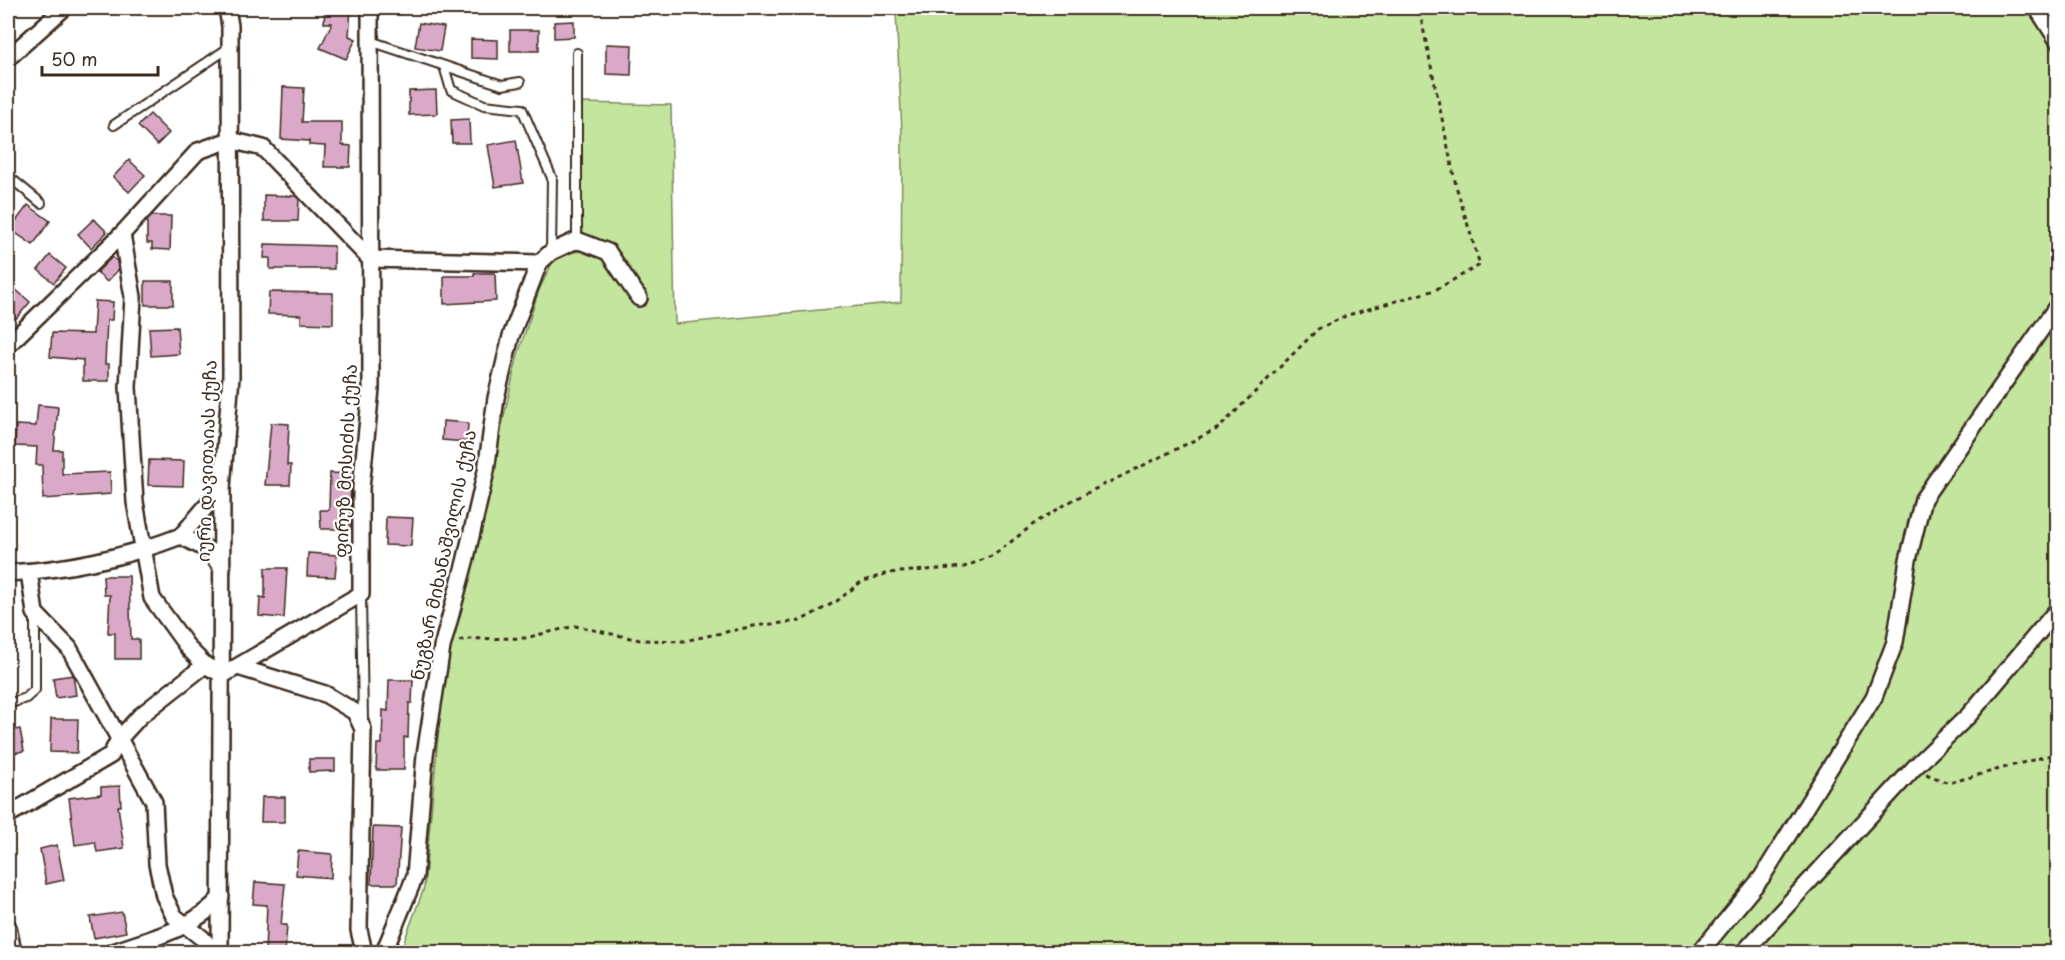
<svg xmlns="http://www.w3.org/2000/svg" width="2065" height="960" viewBox="0 0 2065 960" font-family="'Playpen Sans','Noto Sans Georgian',sans-serif">
<style>
.green{fill:#c3e59e;stroke:#7f885e;stroke-width:1.5}
.building{fill:#dba9c8;stroke:#3b2a1e;stroke-width:1.5}
.lines{fill:none;stroke-linecap:round;stroke-linejoin:round}
.lane-casing{stroke:#3b2a1e;stroke-width:12}
.street-casing{stroke:#3b2a1e;stroke-width:20}
.path{stroke:#3b2a1e;stroke-width:3;stroke-dasharray:4.5 4.5;stroke-linecap:butt}
.lane{stroke:#fff;stroke-width:8}
.street{stroke:#fff;stroke-width:15}
.labels{text-anchor:middle;stroke-width:4.5;stroke-linejoin:round;paint-order:stroke}
.street-label{font-size:18px;fill:#3b2a1e;stroke:#fff}
</style>
<rect width="100%" height="100%" fill="#fff"/>
<filter id="ink" filterUnits="userSpaceOnUse"><feTurbulence type="fractalNoise" baseFrequency=".0167" numOctaves="2"/><feDisplacementMap in="SourceGraphic" scale="12" xChannelSelector="R" yChannelSelector="G"/><feConvolveMatrix kernelMatrix="1 2 1 2 8 2 1 2 1" color-interpolation-filters="sRGB"/></filter>
<g filter="url(#ink)">
<polygon class="green" points="669,8 2057,8 2057,952 400,952 424,888 445,662 456,630 518,354 539,290 553,261 569,252 587,251 582,228 580,103 671,105 675,324 901,302 902,132 896,12 669,13"/>
<g class="building">
<polygon points="325,8 351,8 349,36 356,39 346,59 320,48 332,23 324,23"/>
<polygon points="574,21 574,37 554,38 554,22"/>
<polygon points="419,23 444,27 440,51 415,47"/>
<rect x="510" y="30" width="29" height="21"/>
<polygon points="471,39 498,40 498,59 471,58"/>
<polygon points="606,44 632,45 631,75 606,74"/>
<polygon points="283,87 304,88 302,122 342,122 342,145 351,146 350,167 324,167 325,146 309,145 309,141 281,139"/>
<polygon points="436,90 437,114 409,115 409,91"/>
<polygon points="150,114 169,133 157,145 138,126"/>
<polygon points="469,119 470,143 452,143 451,120"/>
<polygon points="516,140 523,183 495,187 488,145"/>
<polygon points="129,160 145,175 129,192 113,177"/>
<polygon points="264,195 295,196 299,199 298,221 264,221"/>
<polygon points="28,205 50,221 33,245 10,229"/>
<polygon points="152,216 171,216 170,250 152,249 152,243 147,243 147,221"/>
<polygon points="94,219 107,232 91,248 78,234"/>
<polygon points="265,244 334,246 334,269 270,269 270,258 264,258"/>
<polygon points="50,255 66,268 54,283 38,270"/>
<polygon points="112,257 117,261 118,270 107,282 97,272"/>
<polygon points="474,273 495,273 496,301 444,304 444,276 474,276"/>
<rect x="145" y="281" width="28" height="24"/>
<polygon points="14,288 30,302 15,320 8,314 8,295"/>
<polygon points="269,292 333,293 333,324 301,323 301,315 268,314"/>
<polygon points="95,301 113,302 112,320 107,320 105,364 109,364 109,381 83,381 83,360 50,357 52,333 93,334"/>
<polygon points="177,327 179,354 151,356 149,328"/>
<polygon points="38,405 58,407 54,450 62,450 62,474 110,472 111,494 43,499 42,465 36,465 37,447 15,446 16,425 36,426"/>
<polygon points="443,421 468,423 467,442 442,440"/>
<polygon points="271,423 289,424 287,465 291,465 290,485 265,485"/>
<polygon points="149,460 184,461 183,486 148,485"/>
<polygon points="330,473 351,474 350,529 321,529 320,510 329,510"/>
<polygon points="386,517 413,518 411,546 385,545"/>
<polygon points="308,553 337,555 335,577 307,576"/>
<polygon points="265,568 287,568 284,618 259,616 260,597 265,598"/>
<polygon points="103,576 129,576 131,639 139,639 139,659 115,659 115,633 108,633 110,595 104,595"/>
<polygon points="73,675 76,695 56,698 53,678"/>
<polygon points="389,680 413,680 412,703 409,703 408,738 404,737 404,770 376,770 377,744 382,744 383,710 388,711"/>
<polygon points="51,719 78,719 77,753 50,752"/>
<polygon points="20,729 24,751 8,754 8,731"/>
<polygon points="309,759 335,759 335,771 309,772"/>
<polygon points="120,786 121,806 118,806 124,848 97,852 95,842 75,845 69,798 101,794 101,787"/>
<polygon points="262,797 285,797 285,822 261,822"/>
<polygon points="373,827 401,828 397,884 371,884"/>
<polygon points="57,845 64,880 46,884 40,849"/>
<polygon points="298,851 332,854 331,878 296,875"/>
<polygon points="255,882 285,884 281,925 287,925 285,952 265,952 267,905 253,904"/>
<polygon points="122,912 126,932 94,938 90,917"/>
</g>
<g class="lines">
<defs>
<g id="lane">
<polyline points="370,41 502,85 520,82"/>
<polyline points="577,53 577,240"/>
<polyline points="444,66 451,90 484,105 522,109 552,178 551,252"/>
<polyline points="114,125 230,47"/>
<polyline points="8,176 41,203"/>
<polyline points="361,595 363,721"/>
<polyline points="8,704 26,698 35,690 35,615"/>
</g>
<g id="street">
<polyline points="2037,8 2058,41"/>
<polyline points="8,58 64,8"/>
<polyline points="122,234 133,297 128,387 135,502 152,598 189,649 205,665 223,675 361,594 361,488 371,389 370,8"/>
<polyline points="8,345 122,234 198,151 230,140 263,148 370,259 539,263"/>
<polyline points="181,536 222,488"/>
<polyline points="29,572 35,613 69,648 154,802 157,864 164,896 174,916 202,938 215,952"/>
<path d="M 8,573 C 65,570 127,557 181,536 L 210,551 L 222,569"/>
<polyline points="238,667 325,694 355,712 363,729 359,930 364,952"/>
<polyline points="8,815 111,755 119,739 140,716 205,665"/>
<polyline points="8,927 13,952"/>
<path d="M 113,952 C 151,938 193,930 221,897"/>
<polyline points="220,952 222,488 231,377 230,26 227,8"/>
<polyline points="384,952 415,876 425,755 442,647 465,562 486,471 496,398 511,336 539,263 551,252 577,240 608,252 639,298"/>
<polyline points="1700,952 1762,877 1874,697 1895,642 1908,560 1923,499 2058,305"/>
<polyline points="1744,952 1914,768 1969,715 2058,609"/>
</g>
</defs>
<use href="#lane" class="lane-casing"/>
<use href="#street" class="street-casing"/>
<g class="path">
<polyline points="8,9 9,8"/>
<polyline points="459,641 466,639 525,638 575,626 640,640 684,641 754,626 800,621 837,601 861,582 888,573 964,567 994,555 1035,523 1073,500 1219,428 1318,329 1348,315 1435,290 1480,265 1456,186 1419,8"/>
<polyline points="1926,774 1949,783 2058,753"/>
</g>
<use href="#lane" class="lane"/>
<use href="#street" class="street"/>
</g>
</g>
<g class="labels">
<g class="street-label">
<text transform="translate(207 461) rotate(-88)" y="6">იური დავითაიას ქუჩა</text>
<text transform="translate(346 461) rotate(-87)" y="6">ფირუზ მოსიძის ქუჩა</text>
<text transform="translate(444 555) rotate(-78)" y="6">ნუგზარ მიხანაშვილის ქუჩა</text>
</g>
</g>
<rect width="2065" height="960" fill="none" stroke="#fff" stroke-width="30"/>
<rect x="15" y="15" width="2035" height="930" fill="none" stroke="#3b2a1e" stroke-width="2" filter="url(#ink)"/>
<path d="M42 66v9h116v-9" fill="none" stroke="#3b2a1e" stroke-width="3"/>
<text x="51" y="66" font-size="18" fill="#3b2a1e" stroke="#ffffff" stroke-width="4.5" paint-order="stroke">50 m</text>
</svg>
